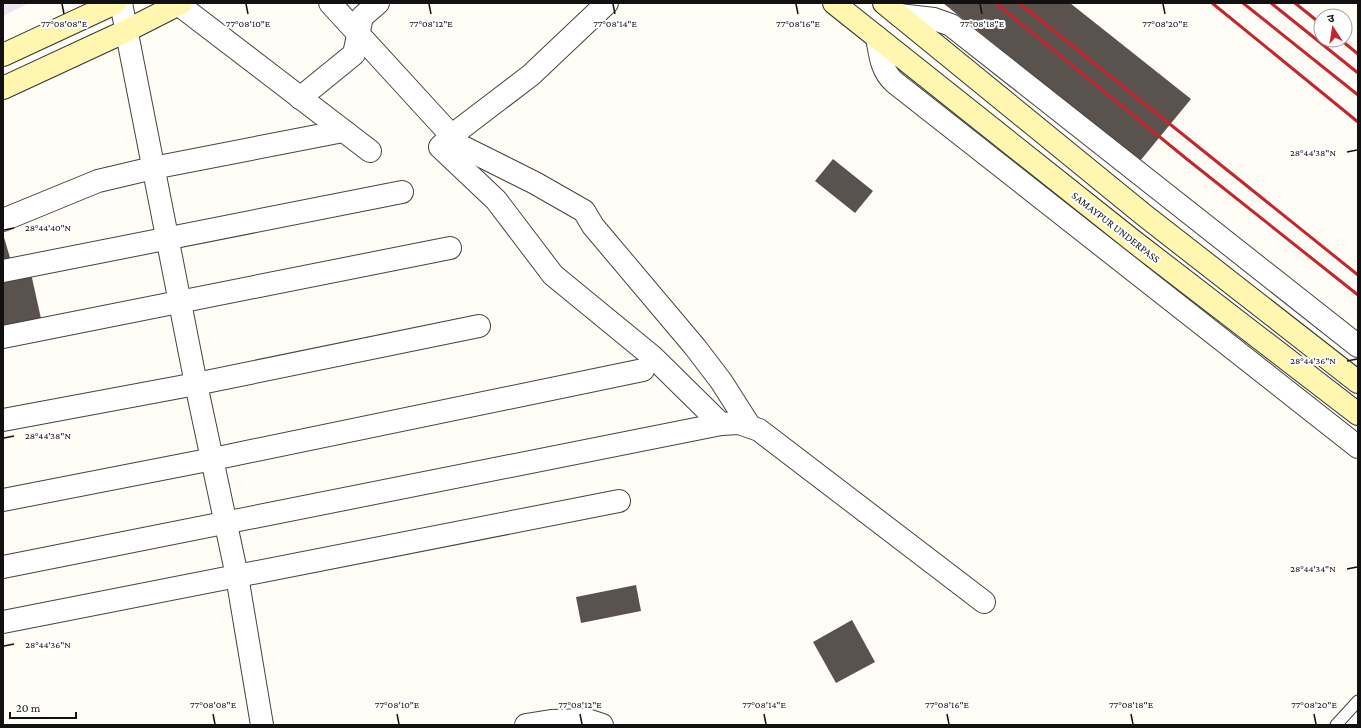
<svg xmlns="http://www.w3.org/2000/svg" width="1361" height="728" viewBox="0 0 1361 728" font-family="'Crimson Pro','Noto Sans Devanagari',serif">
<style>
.industrial{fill:#eee6ef}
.building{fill:#5a524d}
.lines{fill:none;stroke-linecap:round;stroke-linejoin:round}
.service-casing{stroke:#444;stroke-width:13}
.minor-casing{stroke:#444;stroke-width:24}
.tertiary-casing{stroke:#444;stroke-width:24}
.secondary-casing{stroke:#333;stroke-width:24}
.service{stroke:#fff;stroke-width:11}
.minor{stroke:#fff;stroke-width:22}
.tertiary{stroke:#fff;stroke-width:22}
.secondary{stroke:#fff6b0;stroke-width:22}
.rail{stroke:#c4262e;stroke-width:3}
.ticks{fill:none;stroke:#111;stroke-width:1.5}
.labels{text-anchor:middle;stroke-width:4;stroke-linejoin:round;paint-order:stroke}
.street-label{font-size:11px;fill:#111;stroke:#fff}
.ticks-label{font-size:10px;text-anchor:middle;fill:#111;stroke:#fff;stroke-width:4;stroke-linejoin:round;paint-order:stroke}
</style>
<rect width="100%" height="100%" fill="#fffdf5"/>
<polygon class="industrial" points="3,3 29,3 3,16"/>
<g class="building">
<polygon points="943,3 1070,3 1191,99 1140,161"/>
<polygon points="833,159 873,191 855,213 815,181"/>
<polygon points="3,234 11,261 3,264"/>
<polygon points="30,269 42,323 3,331 3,275"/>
<polygon points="636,585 641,611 581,623 576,597"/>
<polygon points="852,620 875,662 836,683 813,642"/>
</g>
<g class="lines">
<defs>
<polyline id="service" points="1336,725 1358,701"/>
<g id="minor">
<polyline points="121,3 196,384 237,576 262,725"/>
<polyline points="330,3 461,146 535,183 584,211 593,226 695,347 721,381 749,425"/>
<polyline points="607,3 531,75 451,136 440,147 496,200 553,275 653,357 721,424"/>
<polyline points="178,4 370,151"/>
<polyline points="300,98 354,54 362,17 378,3"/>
<polyline points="3,220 98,181 153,168 343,131"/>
<polyline points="3,271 402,192"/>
<polyline points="3,337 450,248"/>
<polyline points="3,420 196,384 479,326"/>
<polyline points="3,500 213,459 643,370"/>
<polyline points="3,567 721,424 739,423 759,430 984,602"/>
<polyline points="3,622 619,501"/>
<polyline points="526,725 551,721 587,720 602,725"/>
</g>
<g id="tertiary">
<polyline points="899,15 934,19 951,25 1358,346"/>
<path d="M 877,37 C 880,54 881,70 894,82 L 1358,447"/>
</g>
<g id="secondary">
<polyline points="834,3 1132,240 1358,414"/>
<polyline points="884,3 1144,215 1358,382"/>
<polyline points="3,55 115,3"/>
<polyline points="3,88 126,31 181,3"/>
</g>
</defs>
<use href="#service" class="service-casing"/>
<use href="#minor" class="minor-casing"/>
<use href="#tertiary" class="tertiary-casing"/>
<use href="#secondary" class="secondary-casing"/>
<use href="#service" class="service"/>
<use href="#minor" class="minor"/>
<use href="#tertiary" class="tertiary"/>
<use href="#secondary" class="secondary"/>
<g class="rail">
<polyline points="996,3 1188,160 1358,295"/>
<polyline points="1019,3 1358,275"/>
<polyline points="1212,3 1358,122"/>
<polyline points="1243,3 1358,95"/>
<polyline points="1271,3 1358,73"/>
<polyline points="1295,3 1321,24"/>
<polyline points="1341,40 1358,54"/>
</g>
</g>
<path class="ticks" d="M 62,4 L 64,14M 246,4 L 248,14M 429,4 L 431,14M 613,4 L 615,14M 796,4 L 798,14M 980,4 L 982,14M 1163,4 L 1165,14M 1347,152 L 1357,150M 4,230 L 14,228M 1347,361 L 1357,359M 4,438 L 14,436M 1347,569 L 1357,567M 4,646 L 14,644M 213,714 L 215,724M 397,714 L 399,724M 580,714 L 582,724M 764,714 L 766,724M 947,714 L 949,724M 1131,714 L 1133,724M 1314,714 L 1316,724"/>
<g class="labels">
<g class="street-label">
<text transform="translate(1116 227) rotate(38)" y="4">SAMAYPUR UNDERPASS</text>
</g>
</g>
<g class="ticks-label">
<text x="64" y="27">77°08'08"E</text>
<text x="248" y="27">77°08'10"E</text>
<text x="431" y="27">77°08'12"E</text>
<text x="615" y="27">77°08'14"E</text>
<text x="798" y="27">77°08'16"E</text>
<text x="982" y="27">77°08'18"E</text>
<text x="1165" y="27">77°08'20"E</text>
<text x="1313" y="156">28°44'38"N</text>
<text x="48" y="231">28°44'40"N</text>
<text x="1313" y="364">28°44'36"N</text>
<text x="48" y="439">28°44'38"N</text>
<text x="1313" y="572">28°44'34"N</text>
<text x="48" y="648">28°44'36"N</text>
<text x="213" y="708">77°08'08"E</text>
<text x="397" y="708">77°08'10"E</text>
<text x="580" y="708">77°08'12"E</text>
<text x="764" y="708">77°08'14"E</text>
<text x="947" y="708">77°08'16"E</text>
<text x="1131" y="708">77°08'18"E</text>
<text x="1314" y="708">77°08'20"E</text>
</g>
<rect width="1361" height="728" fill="none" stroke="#111111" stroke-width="8"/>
<g transform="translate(1333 28) rotate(348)"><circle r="19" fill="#ffffff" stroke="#a0a0a0"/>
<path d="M0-3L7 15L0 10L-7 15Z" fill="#c4262e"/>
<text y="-6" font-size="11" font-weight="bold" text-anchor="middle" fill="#111111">उ</text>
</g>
<path d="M10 712v6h66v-6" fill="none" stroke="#111111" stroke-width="2"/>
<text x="16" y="712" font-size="12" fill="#111111" stroke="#ffffff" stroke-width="3" paint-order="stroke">20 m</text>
</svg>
